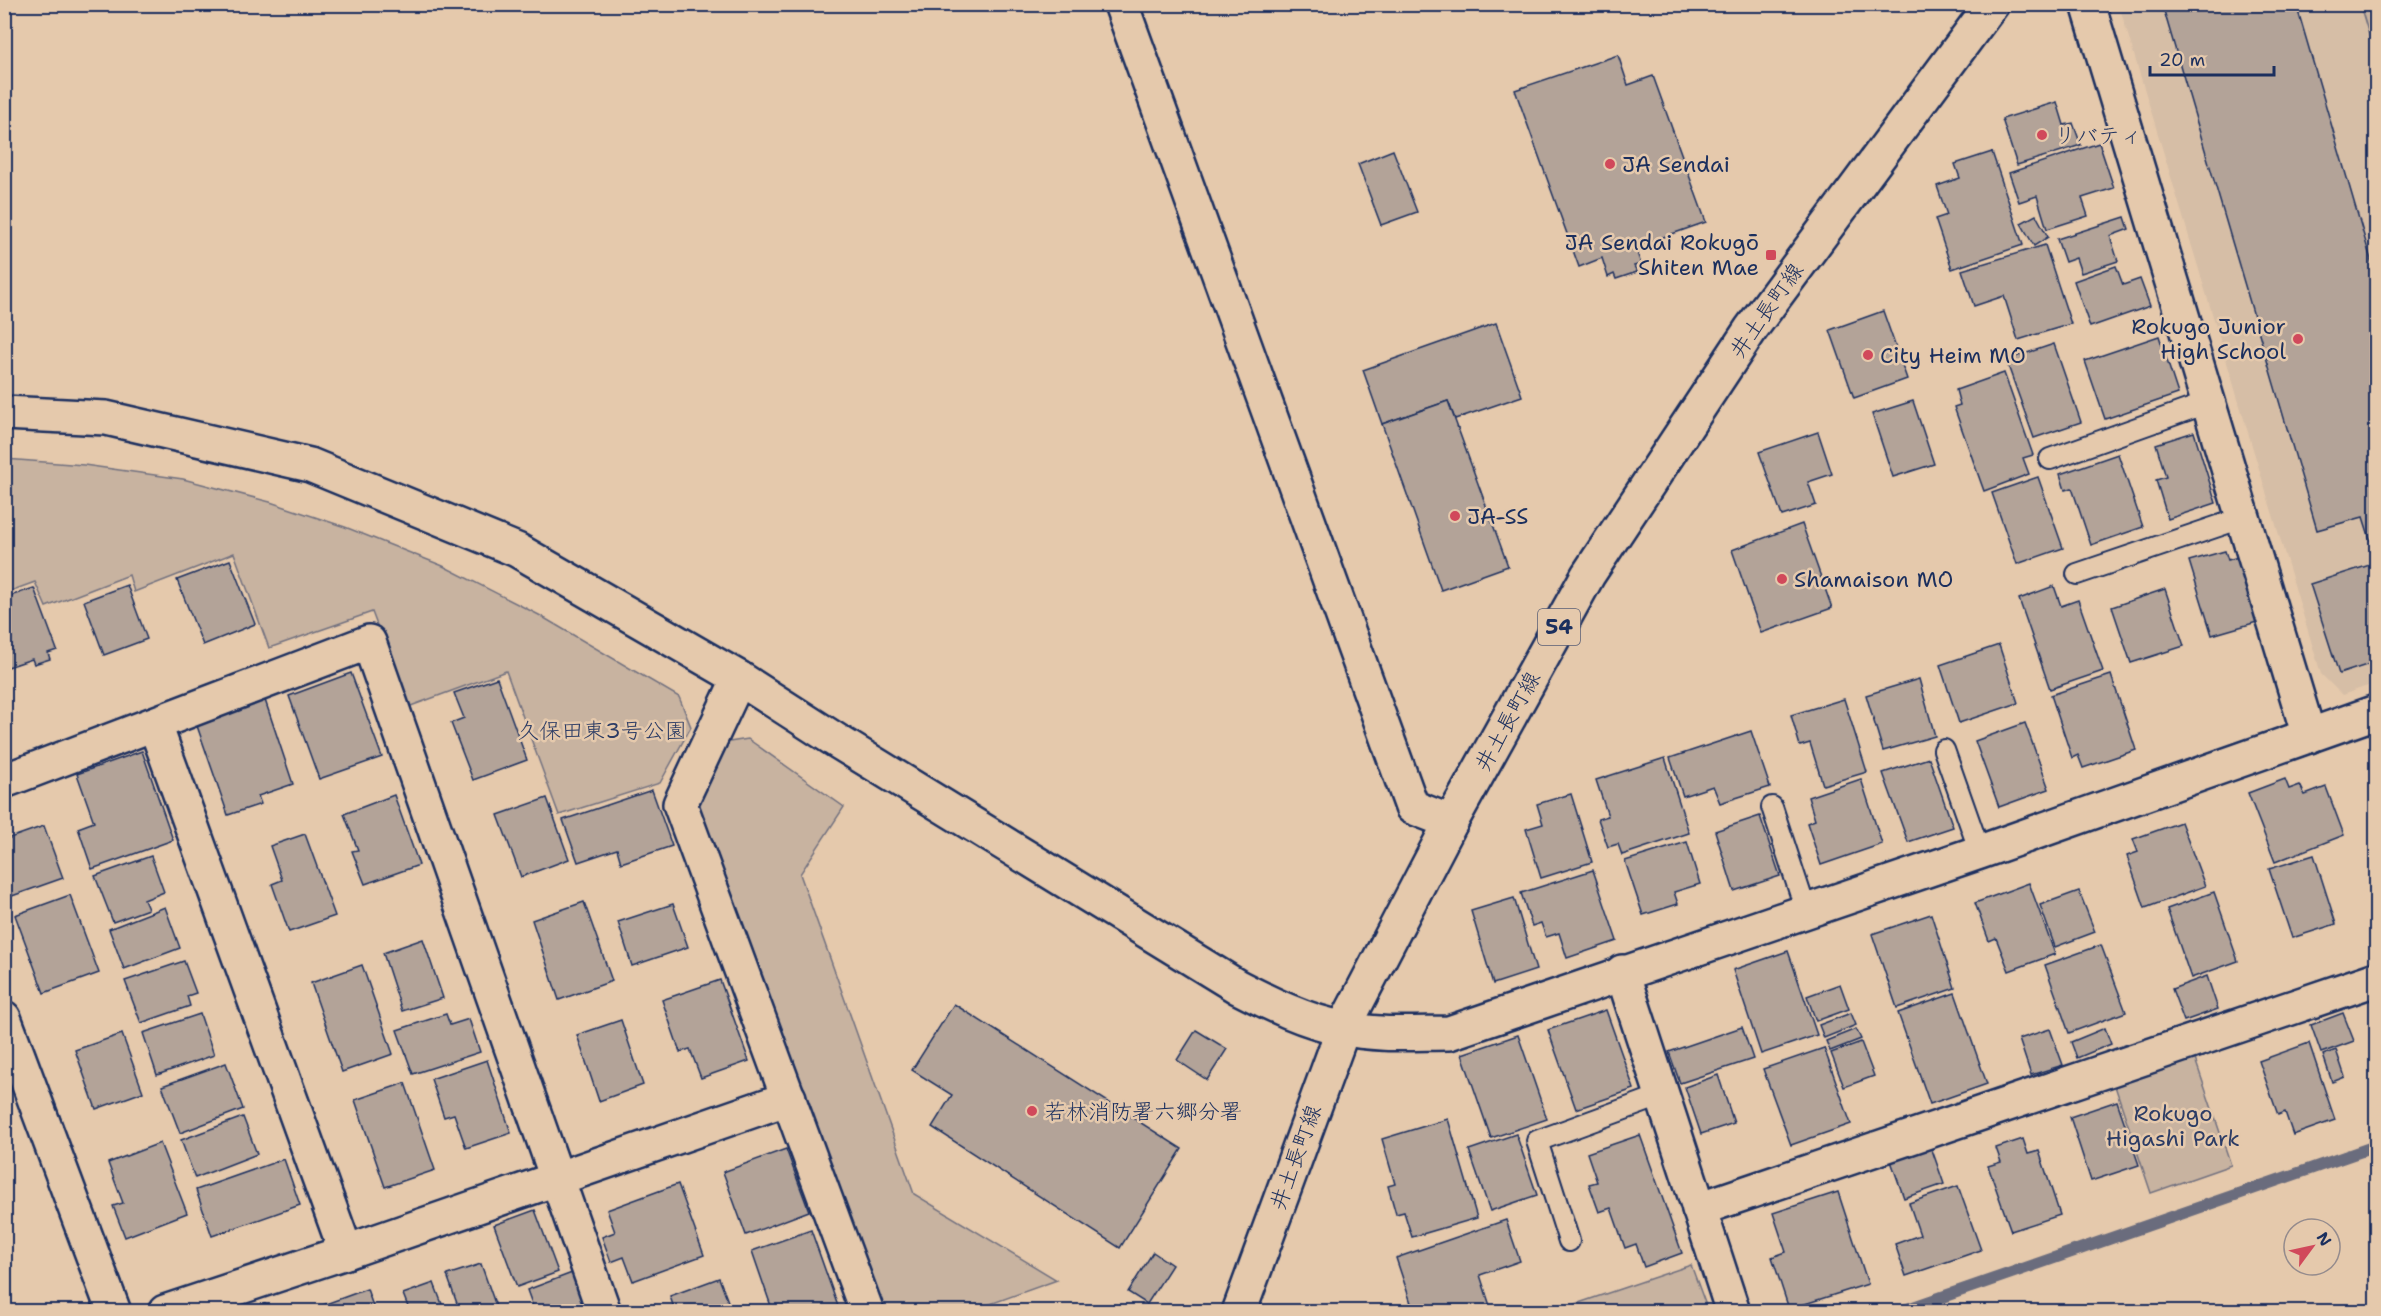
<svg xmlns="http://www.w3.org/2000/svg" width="2381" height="1316" viewBox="0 0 2381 1316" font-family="'Shantell Sans','Klee One',sans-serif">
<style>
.built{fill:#d6bea6}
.green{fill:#c8b3a0;stroke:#72717f;stroke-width:1.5}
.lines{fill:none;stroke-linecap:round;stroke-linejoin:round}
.stream{stroke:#6b6c7d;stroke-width:12}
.building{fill:#b3a398;stroke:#1b2f5e;stroke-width:1.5}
.service-casing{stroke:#1b2f5e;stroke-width:24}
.minor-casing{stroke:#1b2f5e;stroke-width:38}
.tertiary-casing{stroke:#1b2f5e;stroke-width:38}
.primary-casing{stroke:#1b2f5e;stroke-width:38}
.service{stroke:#e5c9ac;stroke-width:20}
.minor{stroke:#e5c9ac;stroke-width:33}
.tertiary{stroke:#e5c9ac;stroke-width:33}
.primary{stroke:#e5c9ac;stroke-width:33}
.poi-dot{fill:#d1495b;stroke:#e5c9ac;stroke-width:2}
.labels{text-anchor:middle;stroke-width:5;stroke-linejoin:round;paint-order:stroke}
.shield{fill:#e5c9ac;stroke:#585d75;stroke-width:1.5}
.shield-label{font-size:21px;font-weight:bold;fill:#1b2f5e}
.poi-label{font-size:22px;fill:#1b2f5e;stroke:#e5c9ac;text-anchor:start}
.street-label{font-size:22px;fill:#1b2f5e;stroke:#e5c9ac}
.park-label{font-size:22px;fill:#2c3c65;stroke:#e5c9ac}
</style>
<rect width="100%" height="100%" fill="#e5c9ac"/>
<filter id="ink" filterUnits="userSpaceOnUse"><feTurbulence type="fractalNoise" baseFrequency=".0167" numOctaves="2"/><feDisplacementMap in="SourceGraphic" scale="12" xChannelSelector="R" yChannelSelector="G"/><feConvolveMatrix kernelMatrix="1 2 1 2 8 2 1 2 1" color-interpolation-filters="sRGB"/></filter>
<g filter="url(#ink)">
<polygon class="built" points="2119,5 2376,5 2376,683 2342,695 2321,674"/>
<g class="green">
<polygon points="2360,5 2376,5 2376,58"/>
<polygon points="5,459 84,465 183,479 270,502 345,527 443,566 539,615 679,697 691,727 660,783 559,815 506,671 408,707 372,612 269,648 234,553 134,592 129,575 46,607 35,582 5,593"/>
<polygon points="748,739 844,807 800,874 914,1194 1057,1280 971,1311 885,1311 698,802 717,744"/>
<polygon points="2195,1059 2231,1165 2151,1193 2115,1086"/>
<polygon points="1691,1265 1708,1311 1555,1311"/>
</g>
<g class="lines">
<polyline class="stream" points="1899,1312 2376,1146"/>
</g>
<g class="building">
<polygon points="2162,4 2296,4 2376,277 2376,544 2372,545 2363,517 2317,530"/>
<polygon points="1618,55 1628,85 1653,76 1706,222 1635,247 1641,264 1634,266 1637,272 1616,279 1614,274 1608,277 1602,258 1579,267 1515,90"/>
<polygon points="2057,102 2064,125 2073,123 2081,145 2017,165 2002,119"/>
<polygon points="2099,143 2114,188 2082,198 2088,216 2047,229 2037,196 2019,202 2009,173"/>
<polygon points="1393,150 1417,212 1381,225 1358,164"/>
<polygon points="1992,152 2023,245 1952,269 1935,219 1947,215 1937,186 1960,178 1955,164"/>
<polygon points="2036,215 2048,237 2034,246 2021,223"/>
<polygon points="2125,217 2129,229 2110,236 2118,261 2081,273 2076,258 2065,262 2057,239"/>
<polygon points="2045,245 2071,324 2018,340 2004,296 1974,306 1962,270"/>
<polygon points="2116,266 2123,285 2140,279 2150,306 2090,327 2074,281"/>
<polygon points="1883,311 1907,379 1854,398 1830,330"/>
<polygon points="1496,323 1522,396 1455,419 1448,401 1382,424 1363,370"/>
<polygon points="2159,336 2178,394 2105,419 2085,361"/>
<polygon points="2054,344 2081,422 2034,438 2006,360"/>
<polygon points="2004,373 2033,455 2023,458 2029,474 1984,491 1954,407 1960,405 1956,390"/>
<polygon points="1448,401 1508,566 1441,590 1382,424"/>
<polygon points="1913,401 1934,464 1893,477 1872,414"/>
<polygon points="1818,432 1832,474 1808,482 1816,505 1782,516 1759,452"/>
<polygon points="2194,432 2216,503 2168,519 2156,480 2166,477 2156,444"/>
<polygon points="2118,454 2143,527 2091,545 2072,488 2065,490 2060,474"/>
<polygon points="2038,477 2063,548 2017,564 1992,493"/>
<polygon points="1802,524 1832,608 1761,633 1732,550"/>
<polygon points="2225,551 2228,560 2238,557 2257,622 2212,635 2189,561"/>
<polygon points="230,560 255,624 203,645 177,580"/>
<polygon points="2376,563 2376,662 2339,674 2310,584"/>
<polygon points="127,585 147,639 104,655 84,601"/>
<polygon points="2054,586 2061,606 2078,600 2103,671 2050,689 2019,599"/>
<polygon points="34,588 57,650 48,653 50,659 34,664 32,659 8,667 4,658 4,598"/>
<polygon points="2165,589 2184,646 2131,663 2112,607"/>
<polygon points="1999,645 2018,703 1959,723 1940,665"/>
<polygon points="351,673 382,757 319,779 289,696"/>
<polygon points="2111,675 2136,750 2083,768 2078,755 2072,758 2051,695"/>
<polygon points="497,678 527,760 473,780 451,723 464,718 454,693"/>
<polygon points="1919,679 1935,736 1883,751 1866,695"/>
<polygon points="1844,699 1867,772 1823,785 1810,743 1800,746 1791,715"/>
<polygon points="265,700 293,784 258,796 261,804 228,815 196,723"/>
<polygon points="2025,723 2049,789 1999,807 1975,741"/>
<polygon points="1751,731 1770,787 1720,803 1713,786 1683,796 1670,758"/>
<polygon points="142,751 173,840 92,869 78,828 94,822 77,774"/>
<polygon points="1665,758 1689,833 1622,855 1618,844 1608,847 1598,819 1608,816 1596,780"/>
<polygon points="1929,758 1953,827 1908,842 1883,773"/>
<polygon points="1861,779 1882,844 1821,865 1807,823 1815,820 1808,797"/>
<polygon points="2285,779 2289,789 2300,785 2305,795 2326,787 2344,835 2275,862 2248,793"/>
<polygon points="652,790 672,846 621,863 617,849 578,862 563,820"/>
<polygon points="1571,794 1592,862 1541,878 1526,829 1543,824 1537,804"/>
<polygon points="394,795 419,865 365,884 352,851 358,850 344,814"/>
<polygon points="547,798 569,859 521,877 498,815"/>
<polygon points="1760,816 1780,876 1734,891 1715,831"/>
<polygon points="2181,822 2205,886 2145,908 2127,856 2138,852 2133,839"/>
<polygon points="44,826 63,878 12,896 4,875 4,840"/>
<polygon points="305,834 335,916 289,932 272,884 282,880 270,846"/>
<polygon points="1687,842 1700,884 1674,892 1678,904 1643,915 1625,861"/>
<polygon points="2314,855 2336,924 2292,938 2269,869"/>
<polygon points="151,856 164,892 144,900 148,909 113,922 95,876"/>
<polygon points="1593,870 1617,941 1567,958 1559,933 1546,937 1541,923 1532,926 1521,893"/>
<polygon points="2029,883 2055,954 2009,971 1996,938 1989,941 1975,903"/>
<polygon points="2079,891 2095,932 2055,947 2040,905"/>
<polygon points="2214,892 2238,961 2191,978 2167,909"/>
<polygon points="70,895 99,973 44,993 15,915"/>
<polygon points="1514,898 1536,970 1493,984 1471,911"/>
<polygon points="584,902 612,981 559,1000 532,920"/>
<polygon points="673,904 688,947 632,966 618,922"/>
<polygon points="165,907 180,948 124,969 109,929"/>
<polygon points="1931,914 1955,988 1897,1008 1872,934"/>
<polygon points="423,939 443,998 402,1011 383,953"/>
<polygon points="2101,945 2126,1012 2069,1033 2045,965"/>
<polygon points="1788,951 1817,1035 1761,1054 1733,970"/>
<polygon points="184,961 196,993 187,996 190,1006 141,1023 125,981"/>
<polygon points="362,965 393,1054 342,1072 311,983"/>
<polygon points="2207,976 2218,1009 2184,1021 2172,989"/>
<polygon points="720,980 749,1061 701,1078 690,1049 680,1052 662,1000"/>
<polygon points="1840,984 1849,1009 1816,1021 1807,996"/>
<polygon points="1955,993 1987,1084 1930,1104 1898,1013"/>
<polygon points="954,1004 1182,1149 1120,1248 932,1127 952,1095 912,1070"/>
<polygon points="1606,1010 1634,1089 1576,1109 1548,1030"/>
<polygon points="1851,1013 1856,1025 1824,1038 1819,1025"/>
<polygon points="2343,1013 2354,1041 2321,1053 2311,1025"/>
<polygon points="200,1014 214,1055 157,1075 143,1033"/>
<polygon points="446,1014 450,1025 469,1019 480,1052 413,1074 397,1030"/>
<polygon points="621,1020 643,1085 599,1101 577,1035"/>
<polygon points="1742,1027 1753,1059 1680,1083 1669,1052"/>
<polygon points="2105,1028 2111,1044 2077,1058 2071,1042"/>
<polygon points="1856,1029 1861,1039 1830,1051 1826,1041"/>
<polygon points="2050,1029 2063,1065 2031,1075 2019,1039"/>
<polygon points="1196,1030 1227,1049 1207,1080 1177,1060"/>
<polygon points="122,1034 143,1092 96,1109 75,1050"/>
<polygon points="1518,1035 1547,1119 1491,1138 1462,1054"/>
<polygon points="1861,1042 1874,1076 1844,1087 1831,1053"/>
<polygon points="2309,1043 2335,1120 2293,1135 2285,1112 2278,1115 2259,1061"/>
<polygon points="1824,1048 1851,1124 1791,1145 1763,1069"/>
<polygon points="2336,1050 2345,1077 2332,1082 2323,1055"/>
<polygon points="487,1060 511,1133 466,1148 454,1114 444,1117 431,1079"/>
<polygon points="226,1063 243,1109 180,1133 162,1086"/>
<polygon points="1718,1075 1734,1123 1701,1134 1685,1087"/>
<polygon points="405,1083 435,1170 385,1187 355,1100"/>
<polygon points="2117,1101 2139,1165 2091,1181 2070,1117"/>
<polygon points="243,1117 257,1154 195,1178 181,1140"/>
<polygon points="1448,1119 1477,1218 1412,1237 1404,1212 1396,1214 1388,1186 1395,1184 1382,1139"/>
<polygon points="1516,1134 1537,1195 1490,1211 1469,1150"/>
<polygon points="1640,1135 1682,1253 1644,1267 1636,1244 1625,1248 1611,1208 1599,1212 1589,1184 1597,1182 1587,1153"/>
<polygon points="2023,1139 2028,1154 2039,1151 2060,1215 2011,1231 1988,1166 2001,1162 1996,1148"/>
<polygon points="160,1143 187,1213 125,1237 113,1206 123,1203 108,1163"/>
<polygon points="1931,1147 1944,1184 1904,1198 1891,1161"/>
<polygon points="786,1149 809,1211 746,1235 723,1172"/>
<polygon points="284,1159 300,1205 212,1236 196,1190"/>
<polygon points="678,1184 704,1255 633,1281 624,1257 611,1262 602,1237 615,1232 607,1210"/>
<polygon points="1958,1186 1981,1250 1906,1276 1895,1244 1920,1235 1909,1203"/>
<polygon points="1838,1192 1868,1284 1789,1309 1772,1257 1786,1252 1773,1213"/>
<polygon points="535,1210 558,1272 517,1287 494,1225"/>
<polygon points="1506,1220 1520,1261 1480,1275 1492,1312 1402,1312 1401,1306 1411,1303 1396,1258"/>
<polygon points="811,1230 840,1312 773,1312 752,1251"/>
<polygon points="1153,1252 1172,1265 1147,1304 1128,1292"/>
<polygon points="481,1264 498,1312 460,1312 447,1275"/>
<polygon points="572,1273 586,1312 535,1312 527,1290"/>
<polygon points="719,1278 732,1312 675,1312 670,1296"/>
<polygon points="434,1283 445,1312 410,1312 403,1294"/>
<polygon points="367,1289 375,1312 325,1312 323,1305"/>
<polygon points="265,1304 268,1312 242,1312"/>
</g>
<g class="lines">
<defs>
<g id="service">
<polyline points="2050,459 2207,403"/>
<polyline points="2077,574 2242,518"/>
<polyline points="1944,750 1980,852"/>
<polyline points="1772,807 1806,911"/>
<polyline points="1569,1241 1537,1141 1663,1095"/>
</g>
<g id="minor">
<polyline points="1121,4 1412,807 1451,822"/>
<polyline points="2088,4 2309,736"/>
<polyline points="739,678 680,804 867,1312"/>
<polyline points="155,725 346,1252"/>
<polyline points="4,781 369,642 604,1312"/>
<polyline points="1622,972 1733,1312"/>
<polyline points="4,1018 114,1312"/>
<polyline points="1699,1209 2376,979"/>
<polyline points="165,1312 346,1252 789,1098"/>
</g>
<path id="tertiary" d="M 4,413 L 106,418 L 310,465 L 517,550 L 739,678 L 837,741 L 1238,987 C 1271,1004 1305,1021 1342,1028 C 1376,1036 1415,1033 1449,1033 L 1980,852 L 2376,712"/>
<polyline id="primary" points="1239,1312 1343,1029 1451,822 1588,575 1751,329 1992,4"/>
</defs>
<use href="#service" class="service-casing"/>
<use href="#minor" class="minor-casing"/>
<use href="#tertiary" class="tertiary-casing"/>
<use href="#primary" class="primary-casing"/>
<use href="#service" class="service"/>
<use href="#minor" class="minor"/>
<use href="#tertiary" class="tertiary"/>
<use href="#primary" class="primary"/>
</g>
</g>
<g class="poi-dot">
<circle cx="2042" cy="135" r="6"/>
<circle cx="1610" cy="164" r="6"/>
<rect x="1765" y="249" width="12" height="12" rx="3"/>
<circle cx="2298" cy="339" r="6"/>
<circle cx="1868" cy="355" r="6"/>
<circle cx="1455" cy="516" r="6"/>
<circle cx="1782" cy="579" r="6"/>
<circle cx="1032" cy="1111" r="6"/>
</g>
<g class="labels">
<rect class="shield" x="1538" y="609" width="42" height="36" rx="4.5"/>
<g class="shield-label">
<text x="1559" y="634">54</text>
</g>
<g class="poi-label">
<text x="2054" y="143">リバティ</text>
<text x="1622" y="172">JA Sendai</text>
<text x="1759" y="250" text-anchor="end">JA Sendai Rokugō<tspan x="1759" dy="25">Shiten Mae</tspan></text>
<text x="2286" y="334" text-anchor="end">Rokugo Junior<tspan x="2286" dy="25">High School</tspan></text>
<text x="1880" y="363">City Heim MO</text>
<text x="1467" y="524">JA-SS</text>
<text x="1794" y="587">Shamaison MO</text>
<text x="1044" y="1119">若林消防署六郷分署</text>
</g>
<g class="street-label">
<text transform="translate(1766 310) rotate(-55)" y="8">井土長町線</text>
<text transform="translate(1507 721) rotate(-61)" y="8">井土長町線</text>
<text transform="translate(1295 1157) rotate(-70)" y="8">井土長町線</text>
</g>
<g class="park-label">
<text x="602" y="738">久保田東3号公園</text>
<text x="2173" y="1121">Rokugo<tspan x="2173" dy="25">Higashi Park</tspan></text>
</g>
</g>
<rect width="2381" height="1316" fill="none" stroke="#e5c9ac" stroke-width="24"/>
<rect x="12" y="12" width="2357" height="1292" fill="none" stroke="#1b2f5e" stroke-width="2" filter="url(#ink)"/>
<g transform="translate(2312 1247) rotate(57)"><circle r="28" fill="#e5c9ac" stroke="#948b8d" stroke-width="1.5"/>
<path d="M0-4.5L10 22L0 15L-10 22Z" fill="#d1495b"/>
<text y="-9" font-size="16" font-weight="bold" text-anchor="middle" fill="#1b2f5e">N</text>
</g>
<path d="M2150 66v9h124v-9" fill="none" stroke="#1b2f5e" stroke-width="3"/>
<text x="2159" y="66" font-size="18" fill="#1b2f5e" stroke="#e5c9ac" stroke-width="4.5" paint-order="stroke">20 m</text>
</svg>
